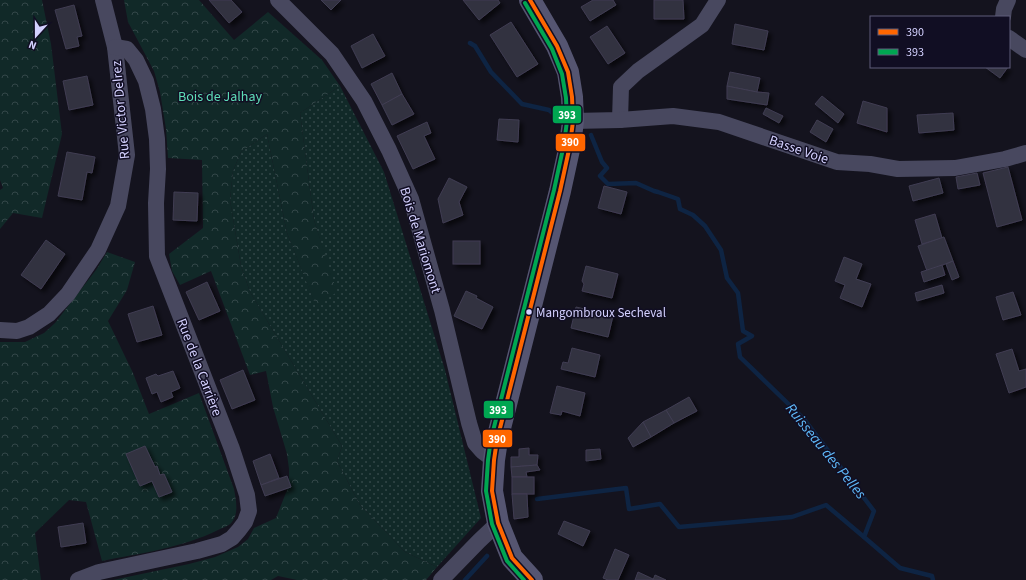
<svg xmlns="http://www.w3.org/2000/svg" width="1026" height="580" viewBox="0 0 1026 580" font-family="'Source Sans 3',sans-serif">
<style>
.grass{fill:url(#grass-dots)}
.forest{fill:url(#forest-crowns)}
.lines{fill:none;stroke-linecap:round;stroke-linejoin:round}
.stream{stroke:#0e2443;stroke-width:4.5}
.building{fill:#323140;stroke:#403d52;filter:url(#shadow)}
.street{stroke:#48485f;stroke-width:16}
.secondary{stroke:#555571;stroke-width:22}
.bus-1-casing{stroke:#110e23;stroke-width:7}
.bus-2-casing{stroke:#110e23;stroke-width:7}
.bus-1{stroke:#f60;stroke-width:4}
.bus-2{stroke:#00a651;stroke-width:4}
.bus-dot{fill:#d3d0fe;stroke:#110e23;stroke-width:1.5}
.labels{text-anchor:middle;stroke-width:3;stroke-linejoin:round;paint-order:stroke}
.bus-label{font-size:13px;fill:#d3d0fe;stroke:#110e23;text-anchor:start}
.park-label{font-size:14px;fill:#5eddb7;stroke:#110e23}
.street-label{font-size:14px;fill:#d3d0fe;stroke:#110e23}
.water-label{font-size:15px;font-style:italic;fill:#60bcfc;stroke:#110e23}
.line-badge{stroke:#110e23;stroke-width:1.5}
.badge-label{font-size:11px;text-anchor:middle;font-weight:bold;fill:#fff}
</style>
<defs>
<pattern id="grass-dots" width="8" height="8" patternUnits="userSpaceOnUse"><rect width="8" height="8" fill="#112928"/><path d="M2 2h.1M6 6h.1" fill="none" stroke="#334748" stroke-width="1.8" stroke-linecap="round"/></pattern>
<pattern id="forest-crowns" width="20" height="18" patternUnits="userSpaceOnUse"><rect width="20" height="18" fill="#112928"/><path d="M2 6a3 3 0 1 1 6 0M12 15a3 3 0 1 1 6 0" fill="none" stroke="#334748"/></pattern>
<filter id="shadow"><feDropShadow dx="3.5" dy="3.5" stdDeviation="2" flood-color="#0009"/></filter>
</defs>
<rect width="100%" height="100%" fill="#14131e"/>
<polygon class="grass" points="340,86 384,172 445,370 481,518 437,567 405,552 360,505 337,461 342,446 250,292 241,266 230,200 233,171 241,152 267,134 287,233 316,305 336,292 314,220 300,113"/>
<g class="forest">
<polygon points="0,0 42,0 51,44 62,134 42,218 13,213 0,229 0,190 3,188 0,180"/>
<polygon points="124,0 199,0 234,40 268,12 322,60 340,86 300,113 314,220 337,292 316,306 287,233 267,134 241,152 233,171 230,200 241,266 250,292 342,446 337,461 360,505 405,552 437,567 426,580 297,580 278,576 271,580 113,580 189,564 215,557 238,547 248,539 254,528 276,518 289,485 289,469 287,454 273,407 266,371 250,375 211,271 180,285 172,271 169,254 203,228 202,160 168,158 166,129 160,92 154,71 128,22"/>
<path d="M 107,252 L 135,262 L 127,290 L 108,321 L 133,373 L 149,414 L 199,393 L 234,489 C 236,500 239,513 232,522 C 229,526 222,528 218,530 C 182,548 141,553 102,561 L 86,502 L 69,500 L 35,533 L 41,580 L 0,580 L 0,342 L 25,342 L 44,333 L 55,323 L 96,270 Z"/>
</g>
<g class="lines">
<g class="stream">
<polyline points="470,43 475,46 491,72 522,104 549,110 561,120"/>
<polyline points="591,135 602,162 607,168 600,176 608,184 636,183 654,191 658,192 678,199 680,209 693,215 705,226 721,250 727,278 738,293 743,331 752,336 738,344 740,357 804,419 874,511 864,537 900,568 932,576 933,580"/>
<polyline points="537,499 626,488 629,509 660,504 679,527 792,517 826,505 864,537"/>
<polyline points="465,580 487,556"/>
</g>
</g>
<g class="building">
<polygon points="209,0 231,0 242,12 229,23"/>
<polygon points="321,0 341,0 331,10"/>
<polygon points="463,0 498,0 500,3 479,20"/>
<polygon points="593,0 613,0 616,5 590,21 581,7"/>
<polygon points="654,0 683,0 684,19 654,19"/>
<polygon points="74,5 82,36 77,37 79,46 66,49 55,10"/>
<polygon points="511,22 538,64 517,77 490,35"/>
<polygon points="735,24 768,31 764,50 732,44"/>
<polygon points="607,26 625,53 608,64 590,37"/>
<polygon points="373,34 385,56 362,68 351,46"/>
<polygon points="985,67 1008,67 1000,78"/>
<polygon points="730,72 760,78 757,92 727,86"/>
<polygon points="392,73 402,94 382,105 371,84"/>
<polygon points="87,76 93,105 69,110 63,81"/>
<polygon points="727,86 757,92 769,93 767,105 727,99"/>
<polygon points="402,94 414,114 392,125 382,105"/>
<polygon points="822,96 844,114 838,123 815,104"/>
<polygon points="863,101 887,108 887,132 857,123"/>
<polygon points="766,108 783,116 779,123 763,114"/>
<polygon points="953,113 954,130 919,133 917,115"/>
<polygon points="499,119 519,120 518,142 497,140"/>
<polygon points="817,120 833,129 826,142 810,132"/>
<polygon points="427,122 431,133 424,136 435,159 413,169 397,136"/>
<polygon points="67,152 95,157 92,173 87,172 82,200 58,196"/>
<polygon points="1008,167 1022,220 997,227 983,173"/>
<polygon points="977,173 980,185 958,189 956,177"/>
<polygon points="449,178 467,187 459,202 463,215 443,223 438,199"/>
<polygon points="939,178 943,193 913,201 909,186"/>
<polygon points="604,186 627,192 621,214 598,208"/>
<polygon points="174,192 198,193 197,221 173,220"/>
<polygon points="935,214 942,238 922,244 915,220"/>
<polygon points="944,237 953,261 927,271 918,246"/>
<polygon points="46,240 65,254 41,289 21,275"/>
<rect x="453" y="241" width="27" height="23"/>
<polygon points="844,257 862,264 856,279 871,284 862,307 840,298 845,285 835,281"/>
<polygon points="953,261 959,277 952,280 946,264"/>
<polygon points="942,265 945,275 924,282 921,272"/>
<polygon points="586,266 618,274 612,298 582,291 584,284 582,281"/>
<polygon points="207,282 220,311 199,320 186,292"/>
<polygon points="942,285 944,293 917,301 915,293"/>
<polygon points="466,291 477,296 476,298 493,307 482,329 454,316"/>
<polygon points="1013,292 1021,315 1003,320 996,297"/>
<polygon points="153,306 162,335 137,342 128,314"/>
<polygon points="576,307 613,316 608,337 571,328"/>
<polygon points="572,348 600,355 595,377 561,369 563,362 568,363"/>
<polygon points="1012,349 1019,371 1026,369 1026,387 1009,393 996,354"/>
<polygon points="243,370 255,400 232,409 220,380"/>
<polygon points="173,371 180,388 171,392 173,397 161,402 157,392 152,394 146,378 156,374 158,376"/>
<polygon points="557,386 585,393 580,416 562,411 561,415 550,413"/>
<polygon points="689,397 697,411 674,423 666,410"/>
<polygon points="666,410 674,423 651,437 643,422"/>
<polygon points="643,422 651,437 633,447 628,438"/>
<polygon points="145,446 155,467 157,466 160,475 164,474 172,492 159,497 152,481 140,486 126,454"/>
<polygon points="529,448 529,455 538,455 537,465 511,467 511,457 519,457 519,449"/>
<polygon points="600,449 601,459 586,461 586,450"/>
<polygon points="270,454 279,478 261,485 253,461"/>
<polygon points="537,465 540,470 526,472 527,477 512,477 511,467"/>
<polygon points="287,476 291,487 265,496 261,485"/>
<rect x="512" y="477" width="22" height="17"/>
<polygon points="512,494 527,494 528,517 514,519"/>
<polygon points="564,521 590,531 583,546 558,534"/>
<polygon points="83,523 86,543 61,547 58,527"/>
<polygon points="615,549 629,555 618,580 608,580 603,578"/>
<polygon points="638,572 653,579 653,580 635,580"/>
<polygon points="655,575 666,580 653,580"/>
</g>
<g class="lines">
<g class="street">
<polyline points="278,0 332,54 364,101 389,150 411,199 442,310 469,423 475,443 482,451 494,460"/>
<polyline points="1003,17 1004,9 1008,0"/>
<polyline points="1009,38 1026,50"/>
<polyline points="620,120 621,87 638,71 702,25 718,0"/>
<polyline points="573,121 620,120 673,116 719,122 837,162 870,164 898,169 955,168 1005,159 1026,153"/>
<polyline points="0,330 17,331 29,327 49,314 68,294 98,250 118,206 127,155 115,47 103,0"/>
<polyline points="78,580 99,572 197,551 222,544 232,538 239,530 245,522 249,511 247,495 232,449 157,256 156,203 158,169 157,139 153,109 146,81 136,60 127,49 115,47"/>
<polyline points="441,580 479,541 498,523"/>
</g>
<polyline class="secondary" points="530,0 557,46 568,72 572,97 573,121 570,145 560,191 497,440 494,460 492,491 498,523 512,558 532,580"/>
<defs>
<polyline id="bus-1" points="530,0 557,46 568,72 572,97 573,121 570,145 560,191 497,440 494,460 492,491 498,523 512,558 532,580"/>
<polyline id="bus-2" points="524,580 507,561 492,524 486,491 488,460 491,439 554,190 564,144 567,121 566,98 562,74 552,49 525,3"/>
</defs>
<use href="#bus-1" class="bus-1-casing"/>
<use href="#bus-2" class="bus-2-casing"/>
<use href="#bus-1" class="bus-1"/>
<use href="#bus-2" class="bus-2"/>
</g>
<circle class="bus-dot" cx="529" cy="312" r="3.5"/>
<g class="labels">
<g class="bus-label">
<text x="536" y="317">Mangombroux Secheval</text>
</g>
<g class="park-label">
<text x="220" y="101">Bois de Jalhay</text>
</g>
<g class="street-label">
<text transform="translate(120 110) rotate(-95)" y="5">Rue Victor Delrez</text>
<text transform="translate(799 149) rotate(19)" y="5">Basse Voie</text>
<text transform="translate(421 240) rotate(73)" y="5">Bois de Mariomont</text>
<text transform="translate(200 367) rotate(69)" y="5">Rue de la Carrière</text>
</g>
<g class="water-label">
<text transform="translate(826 451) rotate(51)" y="5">Ruisseau des Pelles</text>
</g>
</g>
<g class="line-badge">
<rect x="552" y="105" width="30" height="19" rx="4" fill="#00a651"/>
<rect x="555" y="133" width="31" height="19" rx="4" fill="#f60"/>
<rect x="483" y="400" width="31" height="19" rx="4" fill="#00a651"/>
<rect x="482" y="429" width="31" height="19" rx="4" fill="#f60"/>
</g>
<g class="badge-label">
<text x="567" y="119">393</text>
<text x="570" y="146">390</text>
<text x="498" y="414">393</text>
<text x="497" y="443">390</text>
</g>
<rect x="870" y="16" width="140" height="52" fill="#110e23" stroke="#5f5c7b"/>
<rect x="878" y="29" width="20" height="6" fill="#ff6600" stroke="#5f5c7b"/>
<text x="906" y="36" font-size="12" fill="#d3d0fe">390</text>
<rect x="878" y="49" width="20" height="6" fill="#00a651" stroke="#5f5c7b"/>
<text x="906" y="56" font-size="12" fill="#d3d0fe">393</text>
<g transform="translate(36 36) rotate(201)" stroke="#110e23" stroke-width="3" paint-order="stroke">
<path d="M0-3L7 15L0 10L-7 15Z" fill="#d3d0fe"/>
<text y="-6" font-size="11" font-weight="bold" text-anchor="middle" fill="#d3d0fe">N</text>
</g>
</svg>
